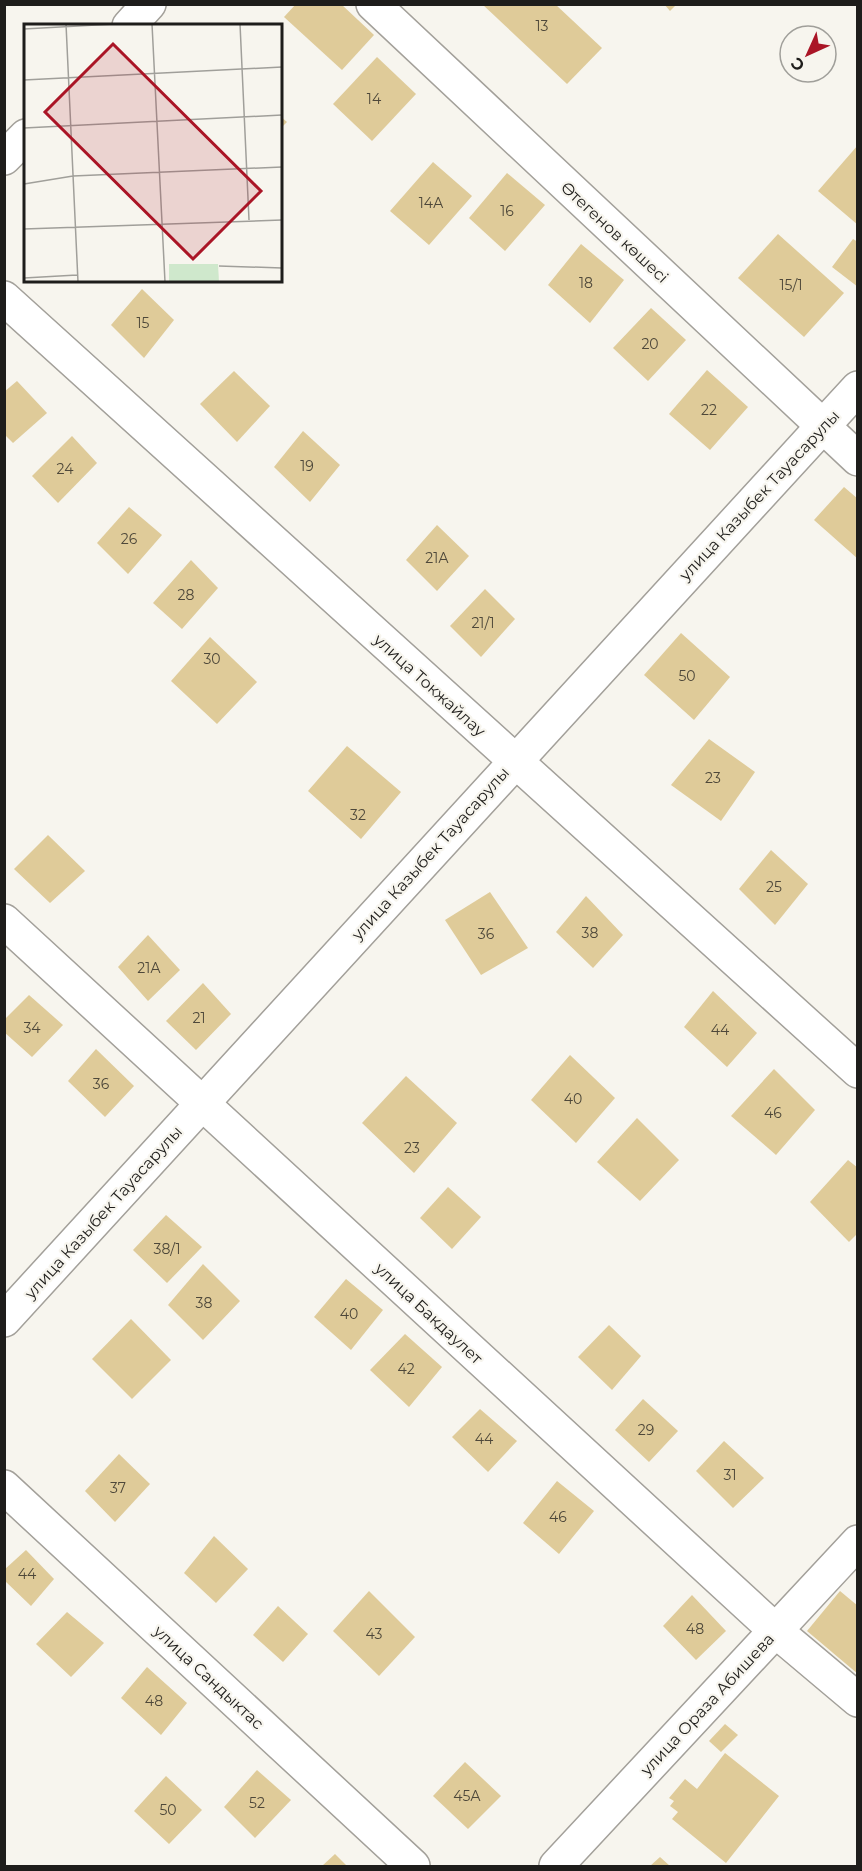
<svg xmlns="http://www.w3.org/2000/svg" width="862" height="1871" viewBox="0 0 862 1871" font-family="Montserrat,sans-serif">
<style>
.building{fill:#dfcb99}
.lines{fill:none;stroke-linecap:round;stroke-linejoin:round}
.minor-casing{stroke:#a3a09a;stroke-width:36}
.tertiary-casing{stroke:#a3a09a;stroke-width:36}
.minor{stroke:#fff;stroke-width:33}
.tertiary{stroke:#fff;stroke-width:33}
.labels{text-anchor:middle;stroke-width:4.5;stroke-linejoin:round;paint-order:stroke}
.number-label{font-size:14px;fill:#4e483a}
.street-label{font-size:16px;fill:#1e1d1b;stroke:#f7f5ee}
.inset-road{fill:none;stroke:#a09f9a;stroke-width:1.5}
.view{fill:#aa1526;fill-opacity:0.15;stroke:#aa1526;stroke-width:3}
.inset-edge{fill:none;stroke:#1e1d1b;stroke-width:3}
</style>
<rect width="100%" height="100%" fill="#f7f5ee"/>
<g class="building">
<polygon points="296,4 341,4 374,35 342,70 284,17"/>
<polygon points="482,4 555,4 602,48 567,84"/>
<polygon points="664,4 677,4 670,11"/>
<polygon points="377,57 416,94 372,141 333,104"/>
<polygon points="280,116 287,122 280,129"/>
<polygon points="858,145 858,225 818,191"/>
<polygon points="433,162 472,196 429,245 390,211"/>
<polygon points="507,173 545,205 505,251 469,218"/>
<polygon points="778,234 844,293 804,337 738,278"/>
<polygon points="853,239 858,242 858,287 832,267"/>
<polygon points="581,244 624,280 590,323 548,285"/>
<polygon points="142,289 174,320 144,358 111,325"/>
<polygon points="651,308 686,340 648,381 613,348"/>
<polygon points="707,370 748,407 710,450 669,414"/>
<polygon points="234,371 270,406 237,442 200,404"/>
<polygon points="17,381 47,413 13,443 4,434 4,392"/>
<polygon points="303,431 340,465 310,502 274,467"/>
<polygon points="72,436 97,463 58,503 32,476"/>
<polygon points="844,487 858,499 858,559 814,520"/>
<polygon points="129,507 162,535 128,574 97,543"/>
<polygon points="437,525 469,556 437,591 406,560"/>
<polygon points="191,560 218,588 182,629 153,603"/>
<polygon points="485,589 515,619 481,657 450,626"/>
<polygon points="681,633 730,677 694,720 644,675"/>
<polygon points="210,637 257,682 217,724 171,681"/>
<polygon points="709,739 755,772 721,821 671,785"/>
<polygon points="347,746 401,792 361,839 308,791"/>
<polygon points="48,835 85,871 50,903 14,869"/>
<polygon points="771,850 808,884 775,925 739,889"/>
<polygon points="490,892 528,948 481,975 445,920"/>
<polygon points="586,896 623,935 593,968 556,932"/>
<polygon points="148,935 180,970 148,1001 118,967"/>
<polygon points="203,983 231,1014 196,1050 166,1021"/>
<polygon points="713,991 757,1033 727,1067 684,1027"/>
<polygon points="29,995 63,1025 32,1057 4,1032 4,1020"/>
<polygon points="96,1049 134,1086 105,1117 68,1081"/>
<polygon points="570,1055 615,1098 576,1143 531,1100"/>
<polygon points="774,1069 815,1110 776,1155 731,1116"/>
<polygon points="406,1076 457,1123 414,1173 362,1123"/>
<polygon points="637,1118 679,1160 640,1201 597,1162"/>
<polygon points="848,1160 858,1168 858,1233 849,1242 810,1202"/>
<polygon points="448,1187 481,1217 452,1249 420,1218"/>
<polygon points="166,1215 202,1247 167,1283 133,1250"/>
<polygon points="203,1264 240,1301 203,1340 168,1305"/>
<polygon points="346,1279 383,1310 351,1350 314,1317"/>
<polygon points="131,1319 171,1360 132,1399 92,1359"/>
<polygon points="609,1325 641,1356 612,1390 578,1357"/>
<polygon points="405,1334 442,1367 409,1407 370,1370"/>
<polygon points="643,1399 678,1431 649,1462 615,1430"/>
<polygon points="480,1409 517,1441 488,1472 452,1437"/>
<polygon points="724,1441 764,1478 733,1508 696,1471"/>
<polygon points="119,1454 150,1484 115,1522 85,1491"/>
<polygon points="557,1481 594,1511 559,1554 523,1523"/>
<polygon points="214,1536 248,1569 216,1603 184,1573"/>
<polygon points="26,1550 54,1579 31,1606 4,1580 4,1570"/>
<polygon points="369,1591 415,1637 379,1676 333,1631"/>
<polygon points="840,1591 858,1606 858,1674 807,1631"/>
<polygon points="692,1595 726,1631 696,1660 663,1626"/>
<polygon points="278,1606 308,1634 283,1662 253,1635"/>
<polygon points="67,1612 104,1643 71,1677 36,1644"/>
<polygon points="147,1667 187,1703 161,1735 121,1698"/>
<polygon points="725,1724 738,1735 721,1752 709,1741"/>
<polygon points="725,1753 779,1796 726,1863 672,1819 678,1812 670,1806 674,1801 669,1798 685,1779 697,1789"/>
<polygon points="465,1762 501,1796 468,1829 433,1796"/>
<polygon points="257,1770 291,1800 255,1838 224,1807"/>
<polygon points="166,1776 202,1810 169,1844 134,1811"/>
<polygon points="335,1854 347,1866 322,1866"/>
<polygon points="660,1857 670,1866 650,1866"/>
</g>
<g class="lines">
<defs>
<g id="minor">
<polyline points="4,298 858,1071"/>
<polyline points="4,921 776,1631 858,1700"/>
<polyline points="4,1320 823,426"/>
<polyline points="4,1487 413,1866"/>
<polyline points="556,1866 858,1542"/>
</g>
<g id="tertiary">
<polyline points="373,4 858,459"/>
<polyline points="129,26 149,4"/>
<polyline points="4,158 26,136"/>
<polyline points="823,426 858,388"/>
</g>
</defs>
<use href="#minor" class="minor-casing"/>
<use href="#tertiary" class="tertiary-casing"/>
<use href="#minor" class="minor"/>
<use href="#tertiary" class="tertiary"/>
</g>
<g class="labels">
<g class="number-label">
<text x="542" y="31">13</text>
<text x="374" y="104">14</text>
<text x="431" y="208">14А</text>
<text x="507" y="216">16</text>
<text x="586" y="288">18</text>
<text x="791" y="290">15/1</text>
<text x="143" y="328">15</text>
<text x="650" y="349">20</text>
<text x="709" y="415">22</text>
<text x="307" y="471">19</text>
<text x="65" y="474">24</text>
<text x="129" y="544">26</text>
<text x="437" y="563">21А</text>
<text x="186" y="600">28</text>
<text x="483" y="628">21/1</text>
<text x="212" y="664">30</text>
<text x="687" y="681">50</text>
<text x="713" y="783">23</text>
<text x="358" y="820">32</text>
<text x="774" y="892">25</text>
<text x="590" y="938">38</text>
<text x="486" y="939">36</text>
<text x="149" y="973">21А</text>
<text x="199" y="1023">21</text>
<text x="32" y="1033">34</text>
<text x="720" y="1035">44</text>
<text x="101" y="1089">36</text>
<text x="573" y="1104">40</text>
<text x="773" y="1118">46</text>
<text x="412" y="1153">23</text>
<text x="167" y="1254">38/1</text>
<text x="204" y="1308">38</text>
<text x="349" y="1319">40</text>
<text x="406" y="1374">42</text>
<text x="646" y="1435">29</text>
<text x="484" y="1444">44</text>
<text x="730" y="1480">31</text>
<text x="118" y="1493">37</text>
<text x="558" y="1522">46</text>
<text x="27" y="1579">44</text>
<text x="695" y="1634">48</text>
<text x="374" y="1639">43</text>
<text x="154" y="1706">48</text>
<text x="467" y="1801">45А</text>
<text x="257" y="1808">52</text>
<text x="168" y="1815">50</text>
</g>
<g class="street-label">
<text transform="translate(615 232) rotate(43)" y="6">Өтегенов көшесі</text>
<text transform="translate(759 495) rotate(-47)" y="6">улица Казыбек Тауасарулы</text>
<text transform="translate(430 685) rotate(42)" y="6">улица Токжайлау</text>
<text transform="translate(430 853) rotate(-48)" y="6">улица Казыбек Тауасарулы</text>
<text transform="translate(103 1212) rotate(-48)" y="6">улица Казыбек Тауасарулы</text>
<text transform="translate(429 1313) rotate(43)" y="6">улица Бакдаулет</text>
<text transform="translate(209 1677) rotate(43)" y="6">улица Сандыктас</text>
<text transform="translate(707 1704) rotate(-47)" y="6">улица Ораза Абишева</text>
</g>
</g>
<g transform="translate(24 24)">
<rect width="258" height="258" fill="#f7f5ee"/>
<path d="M 145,240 L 194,240 L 195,258 L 145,258 Z" fill="#cfe8cc"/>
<path class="inset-road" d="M 42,0 L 54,258M 128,0 L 141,258M 216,0 L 225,196M 0,5 L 90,0M 0,56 L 258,43M 0,104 L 258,91M 0,160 L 49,152 L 258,143M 0,205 L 258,196M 195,242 L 258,244M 0,254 L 53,251"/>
<path class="view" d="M 89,20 L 237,167 L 169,235 L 21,88 Z"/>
<rect width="258" height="258" class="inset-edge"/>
</g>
<rect width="862" height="1871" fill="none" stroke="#1e1d1b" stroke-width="12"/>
<g transform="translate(808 54) rotate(225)"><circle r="28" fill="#f7f5ee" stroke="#a09f9a" stroke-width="1.5"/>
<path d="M0-4.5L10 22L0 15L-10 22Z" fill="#aa1526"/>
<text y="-9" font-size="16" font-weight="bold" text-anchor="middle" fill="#1e1d1b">С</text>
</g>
</svg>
